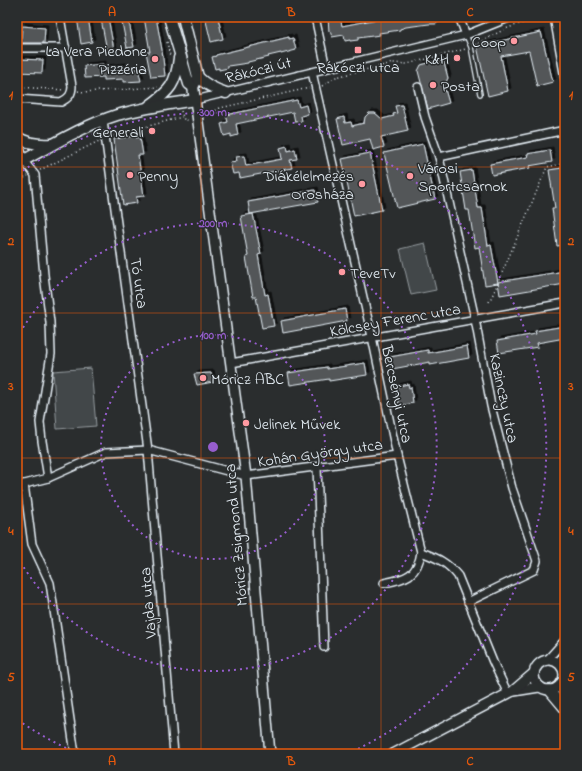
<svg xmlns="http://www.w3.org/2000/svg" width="582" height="771" viewBox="0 0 582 771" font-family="'Indie Flower',sans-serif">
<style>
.green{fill:#424648;stroke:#959ca0}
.building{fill:#535759;stroke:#e8f1f8;filter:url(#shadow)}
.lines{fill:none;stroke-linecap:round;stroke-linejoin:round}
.lane-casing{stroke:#e8f1f8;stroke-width:6}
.street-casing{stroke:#e8f1f8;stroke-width:10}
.secondary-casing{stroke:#e8f1f8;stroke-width:12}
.primary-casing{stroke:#e8f1f8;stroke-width:13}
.path{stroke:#e8f1f8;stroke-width:1.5;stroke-dasharray:1 3;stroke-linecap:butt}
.lane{stroke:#2a2d2e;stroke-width:3.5}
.street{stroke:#2a2d2e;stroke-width:7}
.secondary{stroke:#2a2d2e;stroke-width:9}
.primary{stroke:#2a2d2e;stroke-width:10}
.grid{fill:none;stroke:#e8590c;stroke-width:1;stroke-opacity:0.55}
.ring{fill:none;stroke:#965dcd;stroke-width:2;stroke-dasharray:2 4}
.poi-dot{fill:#ff9aa2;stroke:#2a2d2e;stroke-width:1.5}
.labels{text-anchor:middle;stroke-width:3;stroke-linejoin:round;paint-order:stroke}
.poi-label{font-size:16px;fill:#e8f1f8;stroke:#2a2d2e;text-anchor:start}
.street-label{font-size:16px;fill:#e8f1f8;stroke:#2a2d2e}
.centre{fill:#965dcd;stroke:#2a2d2e;stroke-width:2}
.ring-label{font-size:12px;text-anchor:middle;font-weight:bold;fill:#965dcd;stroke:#2a2d2e;stroke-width:3;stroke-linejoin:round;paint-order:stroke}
.neatline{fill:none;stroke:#e8590c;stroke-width:1.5}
.grid-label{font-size:13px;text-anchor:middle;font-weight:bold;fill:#e8590c}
</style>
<defs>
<filter id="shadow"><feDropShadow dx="3" dy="-3" stdDeviation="0" flood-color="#0009"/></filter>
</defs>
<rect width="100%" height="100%" fill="#2a2d2e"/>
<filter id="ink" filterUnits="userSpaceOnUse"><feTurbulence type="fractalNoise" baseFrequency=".025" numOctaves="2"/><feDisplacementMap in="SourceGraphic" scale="8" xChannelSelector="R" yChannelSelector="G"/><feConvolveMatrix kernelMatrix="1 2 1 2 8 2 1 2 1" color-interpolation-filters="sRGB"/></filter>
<g filter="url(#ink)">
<g class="green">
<polygon points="425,243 436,290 411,295 400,249"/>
<polygon points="91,368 96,426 57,429 53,371"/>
</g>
<g class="building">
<polygon points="77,17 88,17 92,42 81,44"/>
<polygon points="108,17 114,50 107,51 101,19"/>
<polygon points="121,17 128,17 134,47 127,48"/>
<polygon points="144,17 156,17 162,50 165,76 151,77 146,52 150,52"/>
<polygon points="205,17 213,17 213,19 218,18 223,39 211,42"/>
<polygon points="328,17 340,17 342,26 388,17 444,17 436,24 429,24 406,27 400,29 400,30 379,33 380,35 358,38 358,40 350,41 350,40 345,41 344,35 332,37 330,31 329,32"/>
<polygon points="22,26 45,28 44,43 21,43"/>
<polygon points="541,32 553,82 537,86 529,51 501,56 508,91 488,96 477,46"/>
<polygon points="289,37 289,39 293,38 296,50 281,54 281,53 268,56 269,57 248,62 248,63 228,66 228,68 219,70 219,68 215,69 212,57 216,56 216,55"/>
<polygon points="17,59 43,60 42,73 17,72"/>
<polygon points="443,59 448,78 444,86 449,103 428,109 418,71 421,65"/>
<polygon points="103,64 103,68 123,66 123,70 138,69 141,81 124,82 124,79 104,80 104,77 85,78 84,66"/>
<polygon points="297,100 299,107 306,105 308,114 301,116 302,121 295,122 293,112 236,124 238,135 231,137 231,134 224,136 221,124 228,122 226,115"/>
<polygon points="402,105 408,131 381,137 384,147 373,150 370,139 343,145 337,119 344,117 345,123 351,122 352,126 364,123 365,117 369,113 375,113 382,119 394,116 393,114 397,113 395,106"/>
<polygon points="136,136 136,138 140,137 143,155 138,155 144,196 136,197 137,203 123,205 114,139"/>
<polygon points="423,144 435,199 397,208 384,153"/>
<polygon points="287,146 288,151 295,149 297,159 290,160 292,168 240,178 239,173 233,174 230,162 237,161 236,157 244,156 246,166 282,159 280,148"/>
<polygon points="550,150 552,162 529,166 530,168 492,175 490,164 528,157 527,154"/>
<polygon points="370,153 382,210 354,216 342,159"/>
<polygon points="562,168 565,191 565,245 557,246 552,208 555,208 549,170"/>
<polygon points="472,170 478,208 482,208 488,246 491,245 498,283 485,285 479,247 475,248 469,210 466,210 460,172"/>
<polygon points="315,190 318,202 250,214 248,202"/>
<polygon points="253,214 261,254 258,255 265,295 268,294 274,326 262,328 256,297 253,297 246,257 248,256 241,216"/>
<polygon points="565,271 565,284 500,295 498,282"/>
<polygon points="345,309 347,321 283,333 281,321"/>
<polygon points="565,326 565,338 537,343 538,347 499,353 497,341 536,334 535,331"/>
<polygon points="467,346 469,358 430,365 430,362 392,369 390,357 428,350 428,353"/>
<polygon points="365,363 367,375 329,381 329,379 290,385 288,373 327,367 327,369"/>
<polygon points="211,373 213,382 197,385 194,374"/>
<polygon points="408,384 409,388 411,387 413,403 399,406 395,387"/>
</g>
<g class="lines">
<defs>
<polyline id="lane" points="466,35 471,47 480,94"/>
<g id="street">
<polyline points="315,17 326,68"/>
<polyline points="459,17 466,35"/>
<polyline points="554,17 565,79"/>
<polyline points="17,48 66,48"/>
<path d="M 312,72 L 372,337 L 397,456 L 421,552 C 437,558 447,562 458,576 L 493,662 L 508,694"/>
<polyline points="418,87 425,117 439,157 475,319 491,406 512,488 537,561 534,570 468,602"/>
<path d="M 17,99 L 61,102 C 69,98 72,94 72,86 L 60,17"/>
<polyline points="195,100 466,35 511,17"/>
<polyline points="103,121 148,450 174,754"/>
<polyline points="439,157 565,130"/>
<polyline points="23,160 35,175 44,275 50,322 51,354 40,422 42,441 48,478"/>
<polyline points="231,363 565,303"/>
<polyline points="317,467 324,647"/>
<polyline points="24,484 32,544 50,583 75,754"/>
<polyline points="17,486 48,478 106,452 148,450 246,476 397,456"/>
<path d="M 384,583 C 405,579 418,576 421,552"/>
<polyline points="547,660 565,640"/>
<polyline points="559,663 565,649"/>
<polyline points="564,672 565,672"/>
</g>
<g id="secondary">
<polyline points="195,100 246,476 270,754"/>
<polyline points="17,143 23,160"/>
<circle cx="549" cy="675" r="15"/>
<polyline points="561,683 565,703"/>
<polyline points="549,690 565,709"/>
<polyline points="514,691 539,687"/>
<polyline points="393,754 513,691 534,673"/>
</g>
<g id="primary">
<polyline points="183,17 198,77 193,87"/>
<path d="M 198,77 C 206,85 214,89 226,93"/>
<path d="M 149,106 C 170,91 176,84 179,58"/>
<path d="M 17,137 C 28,144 39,145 52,144"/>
<path d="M 17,164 C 49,147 82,126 117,115 C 142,108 169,104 195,100 L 193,87 L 189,84 L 169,17"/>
</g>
</defs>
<use href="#lane" class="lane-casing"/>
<use href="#street" class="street-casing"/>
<use href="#secondary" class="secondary-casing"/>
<use href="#primary" class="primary-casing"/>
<g class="path">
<polyline points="167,42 170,56"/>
<polyline points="475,45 505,29 539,17"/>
<polyline points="322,86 336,77 393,63 407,64 466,49"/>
<polyline points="17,87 64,90"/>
<polyline points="78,91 84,92 158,87"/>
<polyline points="181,111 184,120 190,120"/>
<polyline points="205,116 220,108 309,88"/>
<polyline points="112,136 182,117"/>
<polyline points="40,170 99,141"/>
<polyline points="17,182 28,176"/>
<polyline points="489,302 494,292 547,167 565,163"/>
<polyline points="17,537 25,537"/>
</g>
<use href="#lane" class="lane"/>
<use href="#street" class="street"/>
<use href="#secondary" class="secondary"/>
<use href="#primary" class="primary"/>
</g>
</g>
<path class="grid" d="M 201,17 L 201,754M 381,17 L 381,754M 17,167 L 565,167M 17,313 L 565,313M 17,458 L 565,458M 17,604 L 565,604"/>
<g class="ring">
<circle cx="213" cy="447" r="112"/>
<path d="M17 338A224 224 0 1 1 17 556"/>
<path d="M77 753A335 335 0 0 1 18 720M18 174A335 335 0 1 1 349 753"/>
</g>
<g class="poi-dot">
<circle cx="514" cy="41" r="4"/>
<rect x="354" y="46" width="8" height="8" rx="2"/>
<circle cx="457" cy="58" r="4"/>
<circle cx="155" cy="59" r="4"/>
<circle cx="433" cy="85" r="4"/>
<circle cx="152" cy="131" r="4"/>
<circle cx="130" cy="175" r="4"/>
<circle cx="410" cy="176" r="4"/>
<circle cx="362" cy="184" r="4"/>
<circle cx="342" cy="272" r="4"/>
<circle cx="203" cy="378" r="4"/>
<circle cx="246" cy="423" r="4"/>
</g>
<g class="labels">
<g class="poi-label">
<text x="506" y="47" text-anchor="end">Coop</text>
<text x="147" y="56" text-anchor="end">La Vera Piedone<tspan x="147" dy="18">Pizzéria</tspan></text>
<text x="449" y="64" text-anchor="end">K&amp;H</text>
<text x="358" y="72" text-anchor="middle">Rákóczi utca</text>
<text x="441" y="91">Posta</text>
<text x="144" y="137" text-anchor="end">Generali</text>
<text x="418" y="173">Városi<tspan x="418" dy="18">Sportcsarnok</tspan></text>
<text x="138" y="181">Penny</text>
<text x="354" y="181" text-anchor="end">Diákélelmezés<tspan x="354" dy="18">Orosháza</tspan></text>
<text x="350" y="278">TeveTv</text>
<text x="211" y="384">Móricz ABC</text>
<text x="254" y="429">Jelinek Művek</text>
</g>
<g class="street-label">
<text transform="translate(258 69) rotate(-14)" y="6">Rákóczi út</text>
<text transform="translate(140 283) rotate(82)" y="6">Tó utca</text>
<text transform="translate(395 319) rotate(-10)" y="6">Kölcsey Ferenc utca</text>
<text transform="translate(398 394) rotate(78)" y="6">Bercsényi utca</text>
<text transform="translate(505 398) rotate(78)" y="6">Kazinczy utca</text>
<text transform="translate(320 452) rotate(-8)" y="6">Kohán György utca</text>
<text transform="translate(235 535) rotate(-95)" y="6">Móricz Zsigmond utca</text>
<text transform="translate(147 603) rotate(-95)" y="6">Vajda utca</text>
</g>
</g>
<circle cx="213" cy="447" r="6" class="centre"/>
<g class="ring-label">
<text x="213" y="116">300 m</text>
<text x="213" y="227">200 m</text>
<text x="213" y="339">100 m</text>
</g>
<rect width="582" height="771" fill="none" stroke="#2a2d2e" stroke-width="44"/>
<rect x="22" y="22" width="538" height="727" class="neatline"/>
<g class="grid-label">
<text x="112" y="16">A</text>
<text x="291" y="16">B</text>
<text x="470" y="16">C</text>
<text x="11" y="99">1</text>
<text x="571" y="99">1</text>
<text x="11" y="245">2</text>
<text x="571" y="245">2</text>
<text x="11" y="390">3</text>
<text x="571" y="390">3</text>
<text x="11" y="535">4</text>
<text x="571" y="535">4</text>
<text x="11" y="681">5</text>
<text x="571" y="681">5</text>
<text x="112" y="765">A</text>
<text x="291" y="765">B</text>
<text x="470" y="765">C</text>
</g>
</svg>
